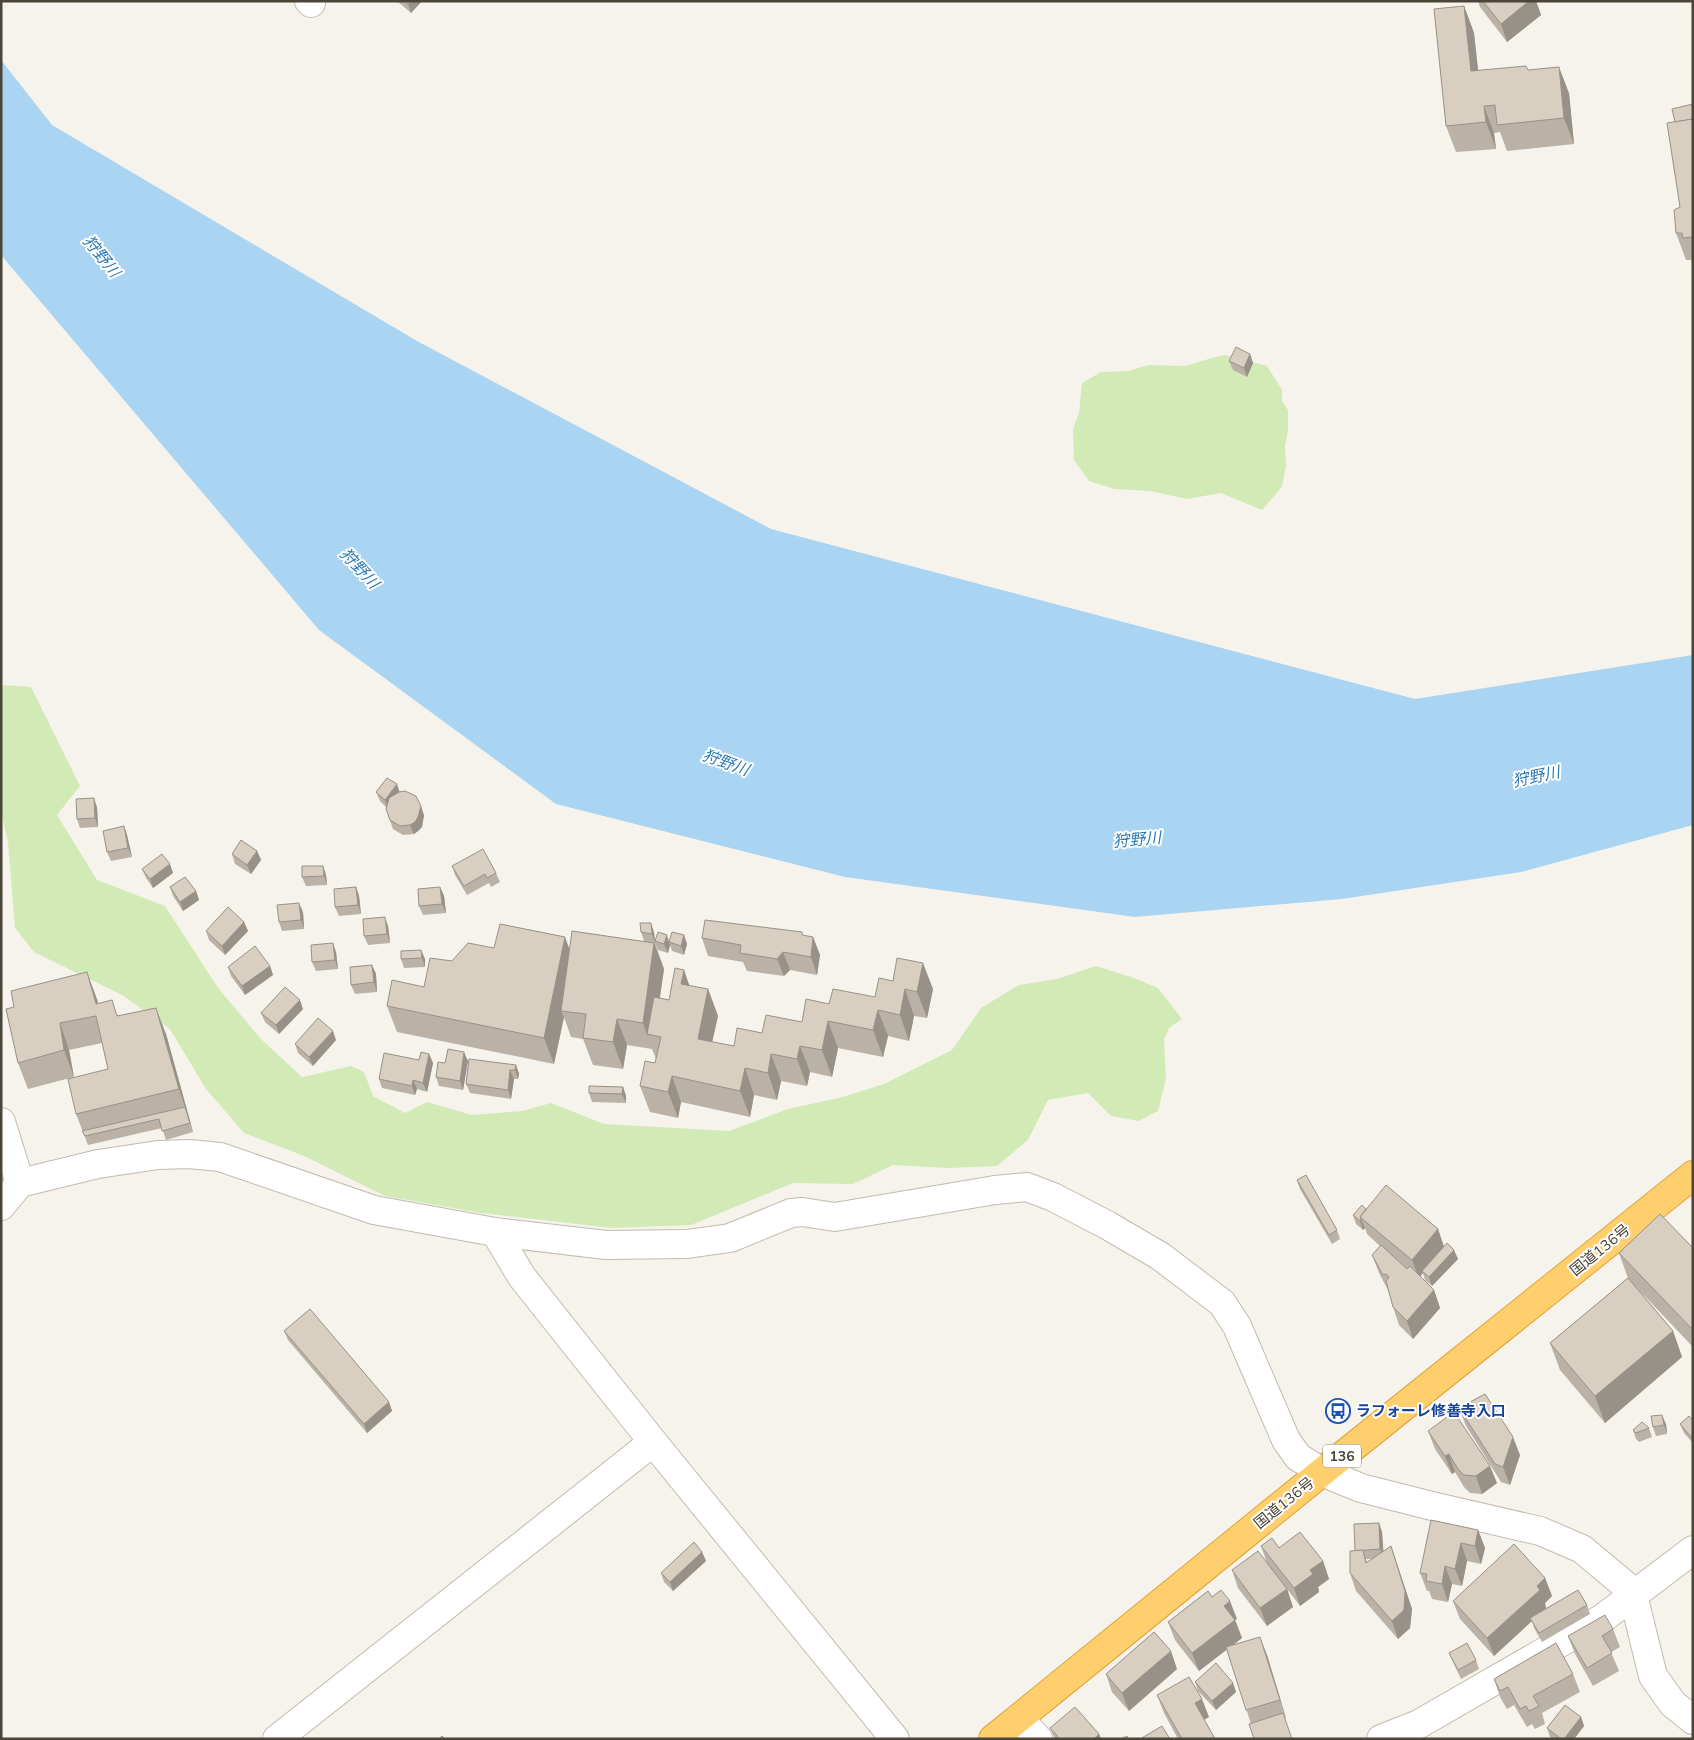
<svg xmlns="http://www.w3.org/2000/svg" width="1694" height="1740" viewBox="0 0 1694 1740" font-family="'Nunito Sans','Noto Sans JP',sans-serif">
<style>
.green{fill:#d2eab5}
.water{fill:#a9d4f2}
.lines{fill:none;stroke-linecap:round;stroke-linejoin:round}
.minor-casing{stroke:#c2bbae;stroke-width:30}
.highway-casing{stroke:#e0a43c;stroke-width:30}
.minor{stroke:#fff;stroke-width:28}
.highway{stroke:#ffcf6e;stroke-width:28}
.wall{fill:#bab2a6;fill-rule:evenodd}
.shaded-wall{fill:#979187}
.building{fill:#d8cfc1;stroke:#979187}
.labels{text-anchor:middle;stroke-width:4;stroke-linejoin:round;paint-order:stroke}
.shield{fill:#fff;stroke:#817c74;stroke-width:1}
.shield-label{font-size:14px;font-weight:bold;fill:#4b4439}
.street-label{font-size:15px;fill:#4b4439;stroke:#fff}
.transit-label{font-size:15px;font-weight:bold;fill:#164399;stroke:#fff;text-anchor:start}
.water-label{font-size:16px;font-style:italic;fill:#2e7ab2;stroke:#fff}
</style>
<rect width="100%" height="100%" fill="#f6f3ec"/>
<g class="green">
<polygon points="1225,355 1267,366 1282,390 1282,401 1288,410 1288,429 1285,447 1286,466 1282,487 1262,510 1221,493 1187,499 1150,491 1114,489 1089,481 1074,460 1073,429 1079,413 1082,383 1101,372 1129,371 1148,365 1185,366 1212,358"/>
<polygon points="3,685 31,687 80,786 57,815 97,880 165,906 218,988 260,1038 302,1077 351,1066 364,1072 373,1096 405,1113 427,1102 472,1115 522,1111 551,1103 604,1124 729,1131 788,1109 839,1098 884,1084 952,1050 981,1008 1019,985 1057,979 1096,966 1134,978 1158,988 1182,1019 1169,1028 1164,1040 1166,1078 1158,1111 1139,1121 1111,1116 1088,1093 1048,1100 1028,1140 997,1166 948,1168 893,1165 853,1184 793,1183 691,1225 611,1228 481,1213 385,1196 304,1156 244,1133 206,1089 170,1029 122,995 34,952 15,928 8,842 1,812 1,691"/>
</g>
<polygon class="water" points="1,60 52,125 417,341 771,529 1415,699 1693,655 1693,825 1521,872 1342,899 1135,917 845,877 556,804 319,630 1,255"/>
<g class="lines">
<defs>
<g id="minor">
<polyline points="309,1 311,3"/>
<polyline points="1,1122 20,1183"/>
<polyline points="1,1206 20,1183 98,1164 158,1155 189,1154 220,1157 374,1210 495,1232 606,1245 687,1244 730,1238 791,1213 802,1212 835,1217 995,1190 1027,1187 1053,1197 1107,1225 1160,1256 1222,1303 1237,1326 1286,1440 1298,1457 1322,1472 1361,1488 1432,1506 1540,1531 1582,1549 1625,1585 1633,1595 1653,1676 1673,1704 1693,1720"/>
<polyline points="495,1232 522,1277 653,1442 895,1739"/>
<polyline points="1019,1718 1038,1739"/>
<polyline points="277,1739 653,1442"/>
<polyline points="1381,1739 1419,1724 1603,1618 1693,1550"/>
</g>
<polyline id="highway" points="993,1739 1322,1472 1693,1175"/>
</defs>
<use href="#minor" class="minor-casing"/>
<use href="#highway" class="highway-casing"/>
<use href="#minor" class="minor"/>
<use href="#highway" class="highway"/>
</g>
<g class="wall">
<polygon points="397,1 422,1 411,13"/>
<polygon points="1478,1 1536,1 1541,15 1507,42 1480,7"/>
<polygon points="1464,6 1474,33 1478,70 1528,70 1569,93 1574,144 1507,151 1500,132 1494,133 1496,149 1456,152 1446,126"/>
<polygon points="1693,104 1693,264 1691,260 1686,260 1676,233 1680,207 1675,122"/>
<polygon points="1250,354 1253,363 1247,377 1233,370 1229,361"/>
<polygon points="399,791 424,815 422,827 418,831 414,834 403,835 393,829 386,809 386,807 380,801 376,792"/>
<polygon points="97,807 98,827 80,828 77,819"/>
<polygon points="124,826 127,835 132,857 111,861 107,852"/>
<polygon points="257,851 261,860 251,874 235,864 232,854"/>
<polygon points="323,866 326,875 327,885 306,886 302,877"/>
<polygon points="452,866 496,873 500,882 491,887 489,883 467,895 455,875"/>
<polygon points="142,869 173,873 153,888 146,878"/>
<polygon points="170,887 196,891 199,900 183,911 173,896"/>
<polygon points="356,887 359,896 361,914 339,916 335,907"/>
<polygon points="440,887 444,896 446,913 423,915 419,906"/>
<polygon points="303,912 304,929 282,931 279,922"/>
<polygon points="244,922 248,931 225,955 209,940 206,931"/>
<polygon points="388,926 390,943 368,945 364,936"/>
<polygon points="641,932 654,932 655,940 669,941 684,935 687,944 684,955 672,951 670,945 668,953 658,950 655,943 664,969 660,998 669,1000 684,970 689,986 708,989 718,1016 712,1042 734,1046 762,1033 802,1022 829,1004 875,997 879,978 933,989 927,1018 914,1016 909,1041 888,1036 883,1057 838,1048 832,1077 810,1072 807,1086 781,1081 777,1100 754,1095 750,1117 681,1102 678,1118 650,1112 640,1086 655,1063 656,1059 652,1049 627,1045 623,1069 593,1065 583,1039 571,1037 564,1017 554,1064 397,1032 387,1006 424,987 452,961 494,948 570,950 644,941"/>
<polygon points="803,936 813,937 820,955 817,975 790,970 784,976 747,971 743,962 708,956 702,938"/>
<polygon points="421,950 425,959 425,967 404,968 401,959"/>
<polygon points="336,952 338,969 316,971 312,962"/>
<polygon points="372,965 376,974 377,992 355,994 351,985"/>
<polygon points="270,966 273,975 245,995 231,976 228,967"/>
<polygon points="97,999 98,1003 118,1015 166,1034 193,1132 166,1140 162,1128 88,1145 76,1114 108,1069 102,1043 69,1050 74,1077 28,1089 18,1063 6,1009"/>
<polygon points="303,1009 279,1034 265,1022 261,1013"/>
<polygon points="336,1040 313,1066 298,1053 295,1044"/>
<polygon points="429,1054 433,1063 427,1092 417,1089 415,1095 382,1088 379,1079 419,1060"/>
<polygon points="468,1061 463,1090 439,1086 436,1077 445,1063"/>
<polygon points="516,1065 519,1074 518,1079 514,1079 511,1099 470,1093 466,1084"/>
<polygon points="623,1087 626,1096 626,1103 592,1102 589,1093"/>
<polygon points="1297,1180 1337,1230 1340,1239 1332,1244 1300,1189"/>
<path d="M 1366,1209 L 1438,1229 L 1444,1247 L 1458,1259 L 1432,1286 L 1425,1280 L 1423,1273 L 1420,1276 L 1434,1290 L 1440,1308 L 1413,1339 L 1399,1325 L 1393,1307 L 1389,1292 L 1379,1273 L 1372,1255 L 1380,1246 L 1367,1234 L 1365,1228 L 1363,1230 L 1356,1224 L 1353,1215 ZM 1390,1254 L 1408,1269 L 1407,1269 Z"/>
<polygon points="1693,1248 1693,1347 1637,1288 1673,1331 1682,1357 1605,1423 1560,1370 1550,1343 1628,1278 1619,1253"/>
<polygon points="284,1331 389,1402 392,1411 367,1433 288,1340"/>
<polygon points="1459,1408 1520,1455 1510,1485 1501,1482 1466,1426"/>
<polygon points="1693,1421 1693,1443 1684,1433 1680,1424"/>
<polygon points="1666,1424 1667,1434 1656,1436 1653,1427"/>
<polygon points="1649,1428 1652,1437 1639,1442 1636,1439 1633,1430"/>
<polygon points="1428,1431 1497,1483 1482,1494 1470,1493 1464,1487 1455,1472 1452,1474 1435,1449"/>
<path d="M 1379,1523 L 1382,1532 L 1383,1551 L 1391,1546 L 1412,1609 L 1410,1628 L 1398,1639 L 1356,1591 L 1350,1573 L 1355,1551 ZM 1366,1559 L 1372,1559 L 1367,1562 Z"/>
<polygon points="1478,1530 1485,1548 1481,1564 1467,1561 1462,1586 1452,1584 1448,1602 1432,1599 1429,1591 1427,1591 1420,1573"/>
<polygon points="1261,1546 1279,1548 1323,1561 1329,1579 1318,1587 1319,1592 1300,1606 1287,1589 1293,1607 1267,1626 1238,1588 1232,1570 1267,1563"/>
<polygon points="702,1552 706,1561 673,1591 664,1582 661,1573"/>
<polygon points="1545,1578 1552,1596 1545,1603 1546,1608 1542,1611 1587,1605 1590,1614 1542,1642 1534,1628 1532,1621 1494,1656 1460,1619 1453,1601"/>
<polygon points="1212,1597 1237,1619 1235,1620 1242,1638 1232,1646 1267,1655 1286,1718 1251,1724 1227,1649 1199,1671 1175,1640 1168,1622"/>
<polygon points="1613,1629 1620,1647 1611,1652 1619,1671 1593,1686 1575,1654 1568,1636"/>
<polygon points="1449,1653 1476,1660 1479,1669 1461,1679 1453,1662"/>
<polygon points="1177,1669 1129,1711 1112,1692 1106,1674"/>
<polygon points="1573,1674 1580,1692 1542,1713 1545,1724 1535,1729 1532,1724 1527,1727 1514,1705 1507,1709 1500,1697 1494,1679"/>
<polygon points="1195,1682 1233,1683 1236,1692 1216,1710 1198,1691"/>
<polygon points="1157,1695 1209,1717 1204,1720 1215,1739 1178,1739 1164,1713"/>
<polygon points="1581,1717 1584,1726 1574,1739 1553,1739 1550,1737 1547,1728"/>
<polygon points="1050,1728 1099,1734 1101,1739 1055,1739"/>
</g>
<g class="shaded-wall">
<polygon points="411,1 422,1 411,13 408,4"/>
<polygon points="1529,1 1536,1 1541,15 1507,42 1501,24"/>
<polygon points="1464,6 1474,33 1481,97 1471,71"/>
<polygon points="1559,67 1569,93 1574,144 1564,118"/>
<polygon points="1484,106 1494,133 1496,149 1486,122"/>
<polygon points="1250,354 1253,363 1247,377 1244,368"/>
<polygon points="397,784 400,793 388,809 385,800"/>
<polygon points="94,798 97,807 98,827 95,818"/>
<polygon points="421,806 424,815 422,827 418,831 414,834 410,825"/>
<polygon points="124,826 127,835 132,857 128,848"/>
<polygon points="257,851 261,860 251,874 247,865"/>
<polygon points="170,864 173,873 153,888 150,879"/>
<polygon points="323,866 326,875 327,885 324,876"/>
<polygon points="356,887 359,896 361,914 358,905"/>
<polygon points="440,887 444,896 446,913 442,904"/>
<polygon points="196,891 199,900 183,911 180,902"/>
<polygon points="299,903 303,912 304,929 301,920"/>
<polygon points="385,917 388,926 390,943 387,934"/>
<polygon points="244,922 248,931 225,955 222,946"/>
<polygon points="651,923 654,932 655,943 652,934"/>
<polygon points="667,935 670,945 668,953 664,944"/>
<polygon points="684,935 687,944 684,955 681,946"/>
<polygon points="565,937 575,964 561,1011 564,1017 554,1064 544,1038"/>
<polygon points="813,937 820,955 817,975 811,957"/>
<polygon points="333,943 336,952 338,969 335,960"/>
<polygon points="654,943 664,969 654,1036 647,1034 652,1049 643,1023"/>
<polygon points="421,950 425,959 425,967 422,958"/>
<polygon points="783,952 790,970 784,976 777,959"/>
<polygon points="923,963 933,989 927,1018 917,992"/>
<polygon points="372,965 376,974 377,992 374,982"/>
<polygon points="270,966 273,975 245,995 242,986"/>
<polygon points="684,970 693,996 681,984"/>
<polygon points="87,972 97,999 105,1030 96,1004"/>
<polygon points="708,989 718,1016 707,1065 698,1039"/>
<polygon points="905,989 914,1016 909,1041 900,1015"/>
<polygon points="300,1000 303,1009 279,1034 276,1025"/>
<polygon points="156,1008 166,1034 193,1132 179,1089"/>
<polygon points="878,1010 888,1036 883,1057 873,1030"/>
<polygon points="617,1019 627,1045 623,1069 613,1042"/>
<polygon points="828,1021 838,1048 832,1077 822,1050"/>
<polygon points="60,1023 69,1050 74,1077 64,1050"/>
<polygon points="333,1031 336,1040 313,1066 309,1057"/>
<polygon points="800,1046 810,1072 807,1086 797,1059"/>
<polygon points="464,1052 468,1061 463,1090 460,1081"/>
<polygon points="429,1054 433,1063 427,1092 423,1083"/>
<polygon points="771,1054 781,1081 777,1100 768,1073"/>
<polygon points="516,1065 519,1074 518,1079 515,1070"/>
<polygon points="745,1068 754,1095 750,1117 740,1091"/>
<polygon points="510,1070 514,1079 511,1099 508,1090"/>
<polygon points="672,1076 681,1102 678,1118 668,1092"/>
<polygon points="413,1080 417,1089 415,1095 412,1086"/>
<polygon points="623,1087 626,1096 626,1103 622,1094"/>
<polygon points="1361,1219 1365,1228 1363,1230 1360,1221"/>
<polygon points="1438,1229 1444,1247 1422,1271 1423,1273 1419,1278 1412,1260"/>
<polygon points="1454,1250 1458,1259 1432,1286 1429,1277"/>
<polygon points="1434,1290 1440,1308 1413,1339 1407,1321"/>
<polygon points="1673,1331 1682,1357 1605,1423 1595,1396"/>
<polygon points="389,1402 392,1411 367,1433 364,1424"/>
<polygon points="1662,1415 1666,1424 1667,1434 1664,1425"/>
<polygon points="1513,1437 1520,1455 1510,1485 1503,1467"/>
<polygon points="1449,1454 1455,1472 1452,1474 1445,1456"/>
<polygon points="1490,1466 1497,1483 1482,1494 1476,1476"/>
<polygon points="1379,1523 1382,1532 1384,1558 1380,1549"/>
<polygon points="1478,1530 1485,1548 1481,1564 1475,1546"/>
<polygon points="1461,1543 1467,1561 1462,1586 1455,1569"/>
<polygon points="1391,1546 1412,1609 1410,1628 1398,1639 1392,1621"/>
<polygon points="702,1552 706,1561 673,1591 670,1582"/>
<polygon points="1323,1561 1329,1579 1318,1587 1319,1592 1300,1606 1294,1588 1310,1570"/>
<polygon points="1445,1566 1452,1584 1448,1602 1442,1584"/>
<polygon points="1545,1578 1552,1596 1545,1603 1546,1608 1532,1621 1530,1618 1532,1621 1494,1656 1487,1638 1537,1586"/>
<polygon points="1287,1589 1293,1607 1267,1626 1260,1608"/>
<polygon points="1230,1601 1237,1619 1235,1620 1242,1638 1199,1671 1192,1653 1224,1606"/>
<polygon points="1260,1637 1267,1655 1286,1718 1280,1700"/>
<polygon points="1171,1651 1177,1669 1129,1711 1122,1693"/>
<polygon points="1233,1683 1236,1692 1216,1710 1212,1701"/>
<polygon points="1202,1699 1209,1717 1201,1721 1195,1703"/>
<polygon points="1581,1717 1584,1726 1574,1739 1564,1739"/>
<polygon points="1099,1734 1101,1739 1094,1739"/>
</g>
<g class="building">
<polygon points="405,1 411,1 408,4"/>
<polygon points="1483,1 1529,1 1501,24"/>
<polygon points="1464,6 1471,71 1526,66 1528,70 1559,67 1564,118 1497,125 1495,105 1484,106 1486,122 1446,126 1434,9"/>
<polygon points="1693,104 1693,119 1675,122 1672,109"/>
<polygon points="1693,119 1693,237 1683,238 1682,233 1676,233 1674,210 1680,207 1667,123"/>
<polygon points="1236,347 1250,354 1244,368 1229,361"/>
<polygon points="387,778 397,784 385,800 376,792"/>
<polygon points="405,791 416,796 421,806 418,817 415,822 410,825 400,826 390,820 386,809 389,798 399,792"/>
<polygon points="94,798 95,818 77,819 76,799"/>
<polygon points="124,826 128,848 107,852 103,831"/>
<polygon points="241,840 257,851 247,865 232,854"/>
<polygon points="483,849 496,873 487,878 485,874 464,886 452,866"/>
<polygon points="162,854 170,864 150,879 142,869"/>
<polygon points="302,866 323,866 324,876 302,877"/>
<polygon points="185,877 196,891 180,902 170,887"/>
<polygon points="356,887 358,905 335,907 334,889"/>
<polygon points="440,887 442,904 419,906 418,889"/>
<polygon points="299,903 301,920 279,922 277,905"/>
<polygon points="228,907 244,922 222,946 206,931"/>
<polygon points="385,917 387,934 364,936 363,919"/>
<polygon points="705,920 802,932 802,935 813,937 811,957 783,952 777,959 740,953 741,945 702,938"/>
<polygon points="640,923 651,923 652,934 641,932"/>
<polygon points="500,924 565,937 544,1038 387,1006 392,980 424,987 430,958 452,961 468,943 494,948"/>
<polygon points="572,931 654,943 643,1023 617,1019 613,1042 583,1038 586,1014 561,1011"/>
<polygon points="658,932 667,935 664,944 655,941"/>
<polygon points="672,932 684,935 681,946 669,942"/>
<polygon points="333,943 335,960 312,962 311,945"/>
<polygon points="255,946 270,966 242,986 228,967"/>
<polygon points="421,950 422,958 401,959 401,951"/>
<polygon points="897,958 923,963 917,992 905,989 900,1015 878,1010 873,1030 828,1021 822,1050 800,1046 797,1059 771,1054 768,1073 745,1068 740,1091 672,1076 668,1092 640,1086 645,1061 655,1063 661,1037 647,1034 654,997 669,1000 675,968 684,970 681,984 708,989 698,1039 734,1046 737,1028 762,1033 766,1015 802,1022 806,999 829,1004 833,989 875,997 879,978 893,981"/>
<polygon points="372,965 374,982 351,985 350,967"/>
<polygon points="87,972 96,1004 112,1000 117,1016 156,1008 179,1089 76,1114 68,1079 108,1069 96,1016 60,1023 64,1050 18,1063 6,1009 14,1007 11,991"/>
<polygon points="285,987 300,1000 276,1025 261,1013"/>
<polygon points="318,1018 333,1031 309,1057 295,1044"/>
<polygon points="448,1049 464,1052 460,1081 436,1077 438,1062 445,1063"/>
<polygon points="421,1052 429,1054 423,1083 413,1080 412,1086 379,1079 384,1053 419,1060"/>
<polygon points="469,1059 516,1065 515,1070 510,1070 508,1090 466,1084"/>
<polygon points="589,1086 623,1087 622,1094 589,1093"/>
<polygon points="185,1107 190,1123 162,1131 159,1119 85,1136 82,1131"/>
<polygon points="1306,1175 1337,1230 1329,1235 1297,1180"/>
<polygon points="1386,1185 1438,1229 1412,1260 1360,1217"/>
<polygon points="1362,1205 1366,1209 1360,1217 1361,1219 1360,1221 1353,1215"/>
<polygon points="1660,1214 1693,1248 1693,1330 1619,1253"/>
<polygon points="1447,1243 1454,1250 1429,1277 1422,1271"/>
<polygon points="1381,1245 1407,1269 1410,1266 1434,1290 1407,1321 1393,1307 1386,1281 1389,1277 1386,1274 1383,1275 1372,1255"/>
<polygon points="1628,1278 1673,1331 1595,1396 1550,1343"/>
<polygon points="310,1309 389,1402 364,1424 284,1331"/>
<polygon points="1485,1394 1513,1437 1503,1467 1495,1464 1459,1408"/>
<polygon points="1454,1412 1490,1466 1476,1476 1464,1475 1458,1469 1449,1454 1445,1456 1428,1431"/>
<polygon points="1662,1415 1664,1425 1653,1427 1651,1416"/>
<polygon points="1689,1416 1693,1421 1692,1438 1680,1424"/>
<polygon points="1642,1422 1649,1428 1636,1433 1633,1430"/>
<polygon points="1431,1520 1478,1530 1475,1546 1461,1543 1455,1569 1445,1566 1442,1584 1426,1581 1427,1574 1420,1573"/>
<polygon points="1379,1523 1380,1549 1355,1551 1354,1524"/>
<polygon points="1300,1532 1323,1561 1310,1570 1313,1574 1294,1588 1261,1546 1272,1538 1279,1548"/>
<polygon points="694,1542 702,1552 670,1582 661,1573"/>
<polygon points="1514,1544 1545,1578 1537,1586 1540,1590 1487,1638 1453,1601"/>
<polygon points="1391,1546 1405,1591 1404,1610 1392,1621 1350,1573 1350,1551 1363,1550 1366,1563"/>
<polygon points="1258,1551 1287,1589 1260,1608 1232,1570"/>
<polygon points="1221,1590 1230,1601 1224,1606 1235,1620 1192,1653 1168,1622 1208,1591 1212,1597"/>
<polygon points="1578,1590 1587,1605 1539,1633 1530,1618"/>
<polygon points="1605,1615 1613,1629 1602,1636 1612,1653 1587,1668 1568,1636"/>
<polygon points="1154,1632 1171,1651 1122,1693 1106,1674"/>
<polygon points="1260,1637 1280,1700 1246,1710 1226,1647"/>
<polygon points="1467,1643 1476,1660 1458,1670 1449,1653"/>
<polygon points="1556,1643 1573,1674 1533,1696 1539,1706 1529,1711 1526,1706 1520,1709 1508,1687 1500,1691 1494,1679"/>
<polygon points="1216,1663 1233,1683 1212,1701 1195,1682"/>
<polygon points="1189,1677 1202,1699 1195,1703 1215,1739 1182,1739 1157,1695"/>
<polygon points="1565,1705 1581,1717 1564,1739 1561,1739 1547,1728"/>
<polygon points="1075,1707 1099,1734 1094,1739 1060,1739 1050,1728"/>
<polygon points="1283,1713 1292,1739 1254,1739 1249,1724"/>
<polygon points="1162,1726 1170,1739 1140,1739"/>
<polygon points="442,1736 445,1739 439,1739"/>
<polygon points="1127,1736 1128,1739 1121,1739"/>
</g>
<defs>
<symbol id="bus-ring" viewBox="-11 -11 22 22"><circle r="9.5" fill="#fff" stroke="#1a4fb4" stroke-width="1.5"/><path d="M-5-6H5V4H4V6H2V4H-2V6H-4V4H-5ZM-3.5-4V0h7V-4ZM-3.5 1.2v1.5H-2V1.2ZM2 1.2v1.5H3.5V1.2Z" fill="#1a4fb4"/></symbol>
</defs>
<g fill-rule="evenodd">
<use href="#bus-ring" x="1324" y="1397" width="28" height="28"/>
</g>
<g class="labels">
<rect class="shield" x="1323" y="1444.5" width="38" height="23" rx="4"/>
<g class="shield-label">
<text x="1342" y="1461">136</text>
</g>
<g class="street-label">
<text transform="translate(1600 1250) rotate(-39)" y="5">国道136号</text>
<text transform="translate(1284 1503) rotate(-39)" y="5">国道136号</text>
</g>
<g class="transit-label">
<text x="1356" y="1416">ラフォーレ修善寺入口</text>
</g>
<g class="water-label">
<text transform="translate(102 256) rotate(51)" y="6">狩野川</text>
<text transform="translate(360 568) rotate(47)" y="6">狩野川</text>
<text transform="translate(726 762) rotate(20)" y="6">狩野川</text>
<text transform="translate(1536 776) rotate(-12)" y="6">狩野川</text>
<text transform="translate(1137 839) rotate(-5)" y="6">狩野川</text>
</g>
</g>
<rect width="1694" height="1740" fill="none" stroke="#4b4439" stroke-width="5"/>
</svg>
